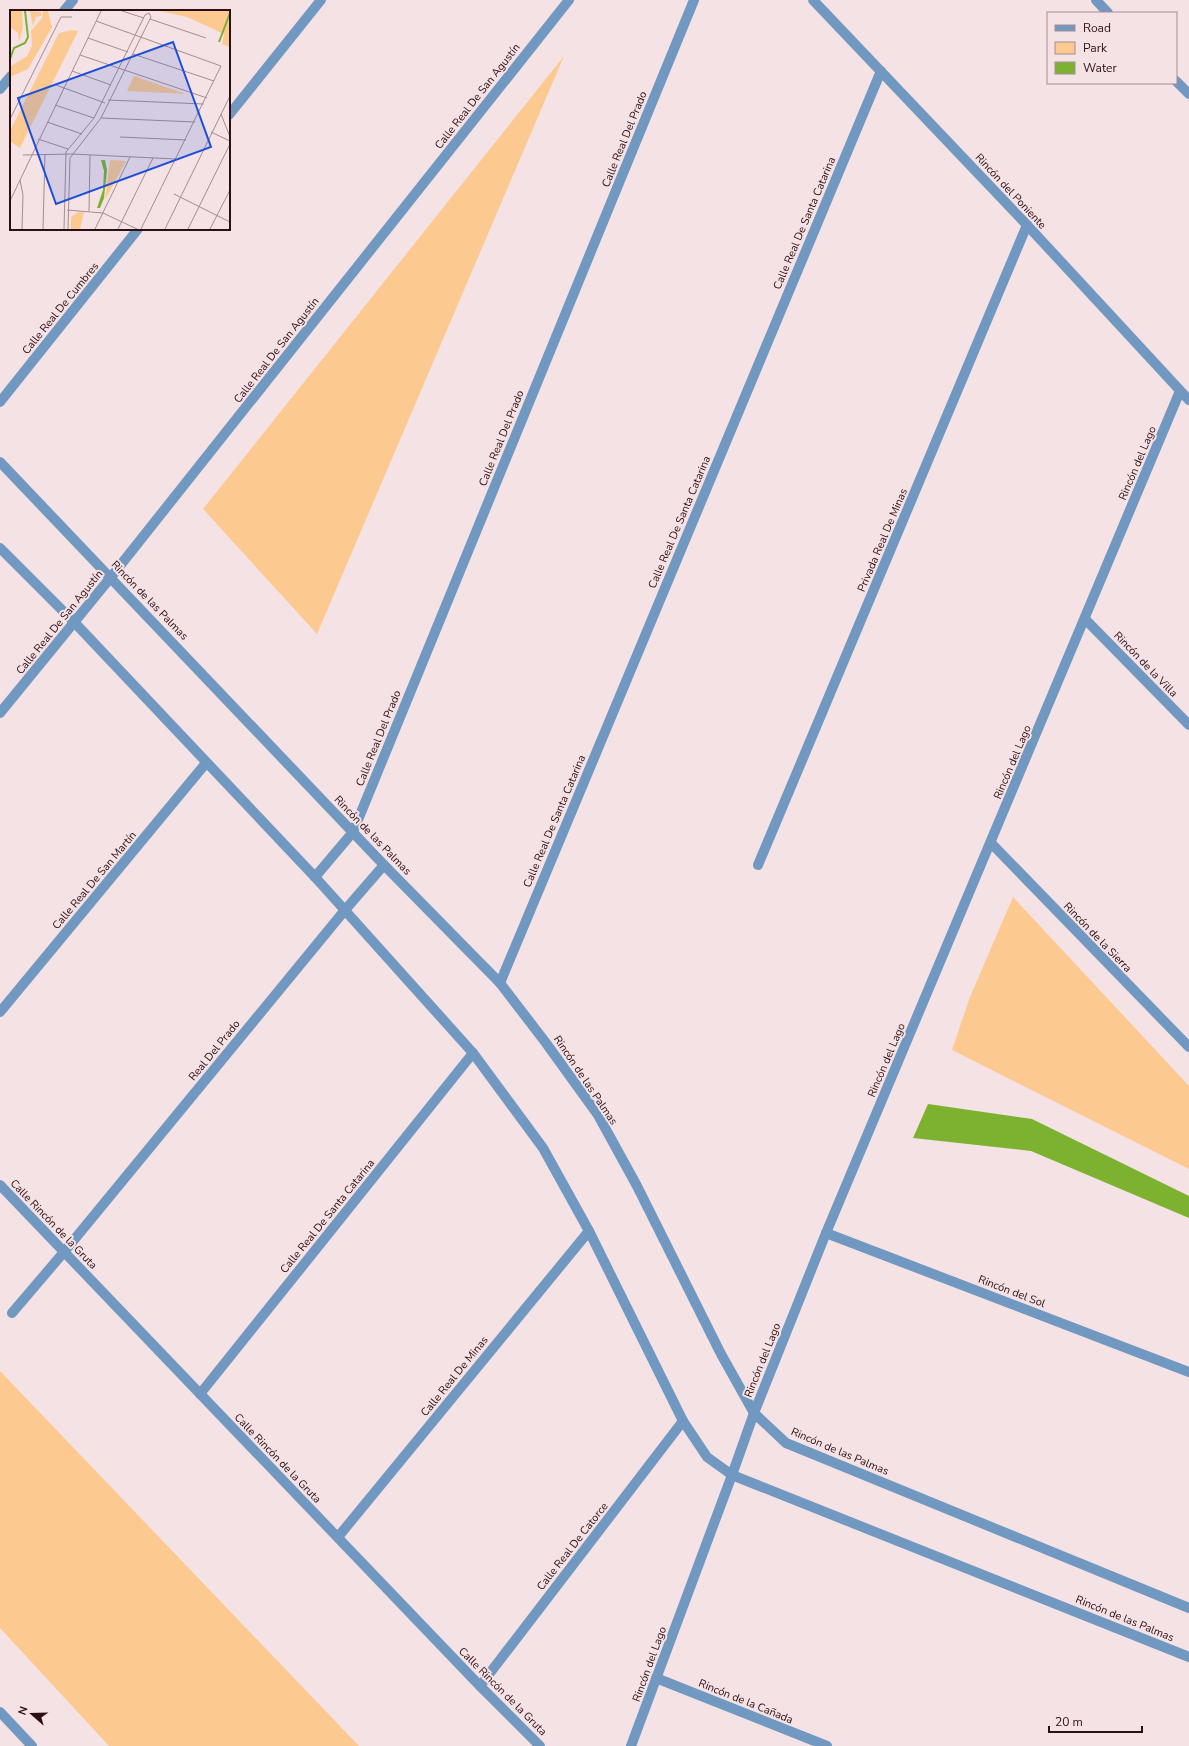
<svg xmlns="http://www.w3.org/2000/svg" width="1189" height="1746" viewBox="0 0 1189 1746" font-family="'Nunito Sans',sans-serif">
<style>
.green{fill:#fcc991}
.water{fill:#7db230}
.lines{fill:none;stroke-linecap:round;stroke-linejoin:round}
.street{stroke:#7198c1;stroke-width:10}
.labels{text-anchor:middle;stroke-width:4;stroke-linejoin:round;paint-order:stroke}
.street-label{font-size:11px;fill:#2d0e14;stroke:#f5e2e4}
.inset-river{fill:none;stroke:#7db230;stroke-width:2}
.inset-road{fill:none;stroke:#a58d91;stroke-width:1}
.view{fill:#1d4ed8;fill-opacity:0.15;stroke:#1d4ed8;stroke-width:2}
.inset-edge{fill:none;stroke:#2d0e14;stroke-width:2}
</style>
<rect width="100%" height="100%" fill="#f5e2e4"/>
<g class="green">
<polygon points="564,56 317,634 203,509"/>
<polygon points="1013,897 1189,1086 1189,1169 952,1050 970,997"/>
<polygon points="0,1371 359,1746 109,1746 0,1628"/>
</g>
<polygon class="water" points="928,1104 1032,1119 1189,1196 1189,1218 1031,1151 913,1138"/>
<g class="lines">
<g class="street">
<polyline points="813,0 1027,225 1189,400"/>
<polyline points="1096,0 1108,13"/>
<polyline points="64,11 73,0"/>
<polyline points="1176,81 1189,94"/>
<polyline points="0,89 11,76"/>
<polyline points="229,115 321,0"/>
<polyline points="0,402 138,229"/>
<polyline points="0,462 384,865 500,983 546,1043 598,1115 637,1186 721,1354 754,1413 786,1443 1189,1608"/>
<polyline points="0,548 75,623 315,877 473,1053 543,1148 589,1231 683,1421 707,1457 732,1475 1189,1657"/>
<polyline points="1085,619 1189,725"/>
<polyline points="0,713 111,577 569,0"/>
<polyline points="991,843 1189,1047"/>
<polyline points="758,865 1027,225"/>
<polyline points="315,877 353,832 694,0"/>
<polyline points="500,983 881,71"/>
<polyline points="0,1012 206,763"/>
<polyline points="0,1185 480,1686 540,1746"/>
<polyline points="826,1233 1189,1372"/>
<polyline points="12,1313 64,1252 345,910 384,865"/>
<polyline points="200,1394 473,1053"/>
<polyline points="338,1537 589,1231"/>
<polyline points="656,1678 827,1746"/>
<polyline points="480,1686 683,1421"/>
<polyline points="0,1712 32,1746"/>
<polyline points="631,1746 732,1475 754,1413 826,1233 1180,391"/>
</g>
</g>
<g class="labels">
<g class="street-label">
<text transform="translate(477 96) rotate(-52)" y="4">Calle Real De San Agustín</text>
<text transform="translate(624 139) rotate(-68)" y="4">Calle Real Del Prado</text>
<text transform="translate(1011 191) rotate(47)" y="4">Rincón del Poniente</text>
<text transform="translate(804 223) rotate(-67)" y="4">Calle Real De Santa Catarina</text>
<text transform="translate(60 308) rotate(-51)" y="4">Calle Real De Cumbres</text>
<text transform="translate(276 350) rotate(-52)" y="4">Calle Real De San Agustín</text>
<text transform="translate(501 438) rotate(-68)" y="4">Calle Real Del Prado</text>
<text transform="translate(1137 463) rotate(-67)" y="4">Rincón del Lago</text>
<text transform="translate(679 522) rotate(-67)" y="4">Calle Real De Santa Catarina</text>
<text transform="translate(882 540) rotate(-67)" y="4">Privada Real De Minas</text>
<text transform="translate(150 600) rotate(46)" y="4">Rincón de las Palmas</text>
<text transform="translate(59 622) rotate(-51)" y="4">Calle Real De San Agustín</text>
<text transform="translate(1146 664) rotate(46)" y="4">Rincón de la Villa</text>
<text transform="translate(378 738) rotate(-68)" y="4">Calle Real Del Prado</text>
<text transform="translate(1012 762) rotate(-67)" y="4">Rincón del Lago</text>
<text transform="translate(554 821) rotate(-67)" y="4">Calle Real De Santa Catarina</text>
<text transform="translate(373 835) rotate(46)" y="4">Rincón de las Palmas</text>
<text transform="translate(94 880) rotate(-50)" y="4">Calle Real De San Martín</text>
<text transform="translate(1098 937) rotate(46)" y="4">Rincón de la Sierra</text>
<text transform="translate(214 1050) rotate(-51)" y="4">Real Del Prado</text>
<text transform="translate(886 1060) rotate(-67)" y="4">Rincón del Lago</text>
<text transform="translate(586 1080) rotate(56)" y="4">Rincón de las Palmas</text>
<text transform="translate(327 1216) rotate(-51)" y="4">Calle Real De Santa Catarina</text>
<text transform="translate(54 1224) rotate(46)" y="4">Calle Rincón de la Gruta</text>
<text transform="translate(1012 1291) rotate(21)" y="4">Rincón del Sol</text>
<text transform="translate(762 1360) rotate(-68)" y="4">Rincón del Lago</text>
<text transform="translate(454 1376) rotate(-51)" y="4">Calle Real De Minas</text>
<text transform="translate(840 1451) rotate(23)" y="4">Rincón de las Palmas</text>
<text transform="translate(278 1458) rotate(46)" y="4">Calle Rincón de la Gruta</text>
<text transform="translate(572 1546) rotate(-52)" y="4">Calle Real De Catorce</text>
<text transform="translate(1125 1618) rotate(22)" y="4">Rincón de las Palmas</text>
<text transform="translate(649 1664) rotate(-70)" y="4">Rincón del Lago</text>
<text transform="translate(503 1691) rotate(45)" y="4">Calle Rincón de la Gruta</text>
<text transform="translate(746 1701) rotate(22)" y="4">Rincón de la Cañada</text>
</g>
</g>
<g transform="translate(10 10)">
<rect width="220" height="220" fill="#f5e2e4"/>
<path d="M 1,1 L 12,1 L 13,17 L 9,32 L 8,23 L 0,17 ZM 20,1 L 31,2 L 31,6 L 26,7 L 23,16 ZM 33,1 L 38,1 L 42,17 L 18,59 L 0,67 L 1,56 L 17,46 L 22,36 L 21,21 L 32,8 ZM 150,1 L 220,1 L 220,37 L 212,34 L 214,24 L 177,7 ZM 62,20 L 68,21 L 10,138 L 0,131 L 0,121 L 49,23 ZM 124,66 L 176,84 L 117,81 ZM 100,150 L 116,151 L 95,190 ZM 68,202 L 74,202 L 70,219 L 61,219 L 61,207 Z" fill="#fcc991"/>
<path d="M 91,150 L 95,150 L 97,160 L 94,188 L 90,198 L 87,198 L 93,180 L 94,161 Z" fill="#7db230"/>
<path class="inset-river" d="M 209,32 L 220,3M 0,49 L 4,38 L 15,33 L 18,27 L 15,1"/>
<path class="inset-road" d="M 112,1 L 134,8M 140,9 L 196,28M 86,11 L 211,56 L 131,219M 78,28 L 118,42M 123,44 L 204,71M 70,45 L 197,88M 62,61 L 101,75M 46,75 L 95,93M 98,90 L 194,94M 45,95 L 84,108M 211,104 L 220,127M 91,108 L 185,112M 0,109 L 51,7 L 62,7M 37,112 L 72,124M 201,122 L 220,131M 110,127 L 176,130M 28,129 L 58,139M 13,145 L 62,144 L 166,149M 10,170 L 13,185 L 12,219M 164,184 L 220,212M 0,191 L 91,1M 57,200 L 93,203 L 127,219M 79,201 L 80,145M 33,219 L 35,144M 54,219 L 56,142 L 84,108 L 135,5 L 139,3 L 141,7 L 91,108 L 60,148 L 58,219M 85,219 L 120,147M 108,219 L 143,148M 155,219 L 220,86M 178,219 L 220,134M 200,219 L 220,180"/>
<path class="view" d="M 163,32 L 201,137 L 46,194 L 8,88 Z"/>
<rect width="220" height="220" class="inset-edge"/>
</g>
<rect x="1047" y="12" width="130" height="72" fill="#f5e2e4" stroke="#a58d91"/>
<rect x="1055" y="25" width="20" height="6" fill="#7198c1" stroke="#a58d91"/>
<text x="1083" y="32" font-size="12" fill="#2d0e14">Road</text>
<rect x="1055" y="42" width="20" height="12" fill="#fcc991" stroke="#a58d91"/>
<text x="1083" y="52" font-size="12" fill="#2d0e14">Park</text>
<rect x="1055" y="62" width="20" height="12" fill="#7db230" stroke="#a58d91"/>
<text x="1083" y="72" font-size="12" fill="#2d0e14">Water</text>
<g transform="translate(32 1714) rotate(290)" stroke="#f5e2e4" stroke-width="3" paint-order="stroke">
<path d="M0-3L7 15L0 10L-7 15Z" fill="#2d0e14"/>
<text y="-6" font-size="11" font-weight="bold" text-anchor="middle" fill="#2d0e14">N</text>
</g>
<path d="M1049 1726v6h93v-6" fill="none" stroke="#2d0e14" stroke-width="2"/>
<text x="1055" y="1726" font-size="12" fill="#2d0e14" stroke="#f5e2e4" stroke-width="3" paint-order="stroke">20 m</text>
</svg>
